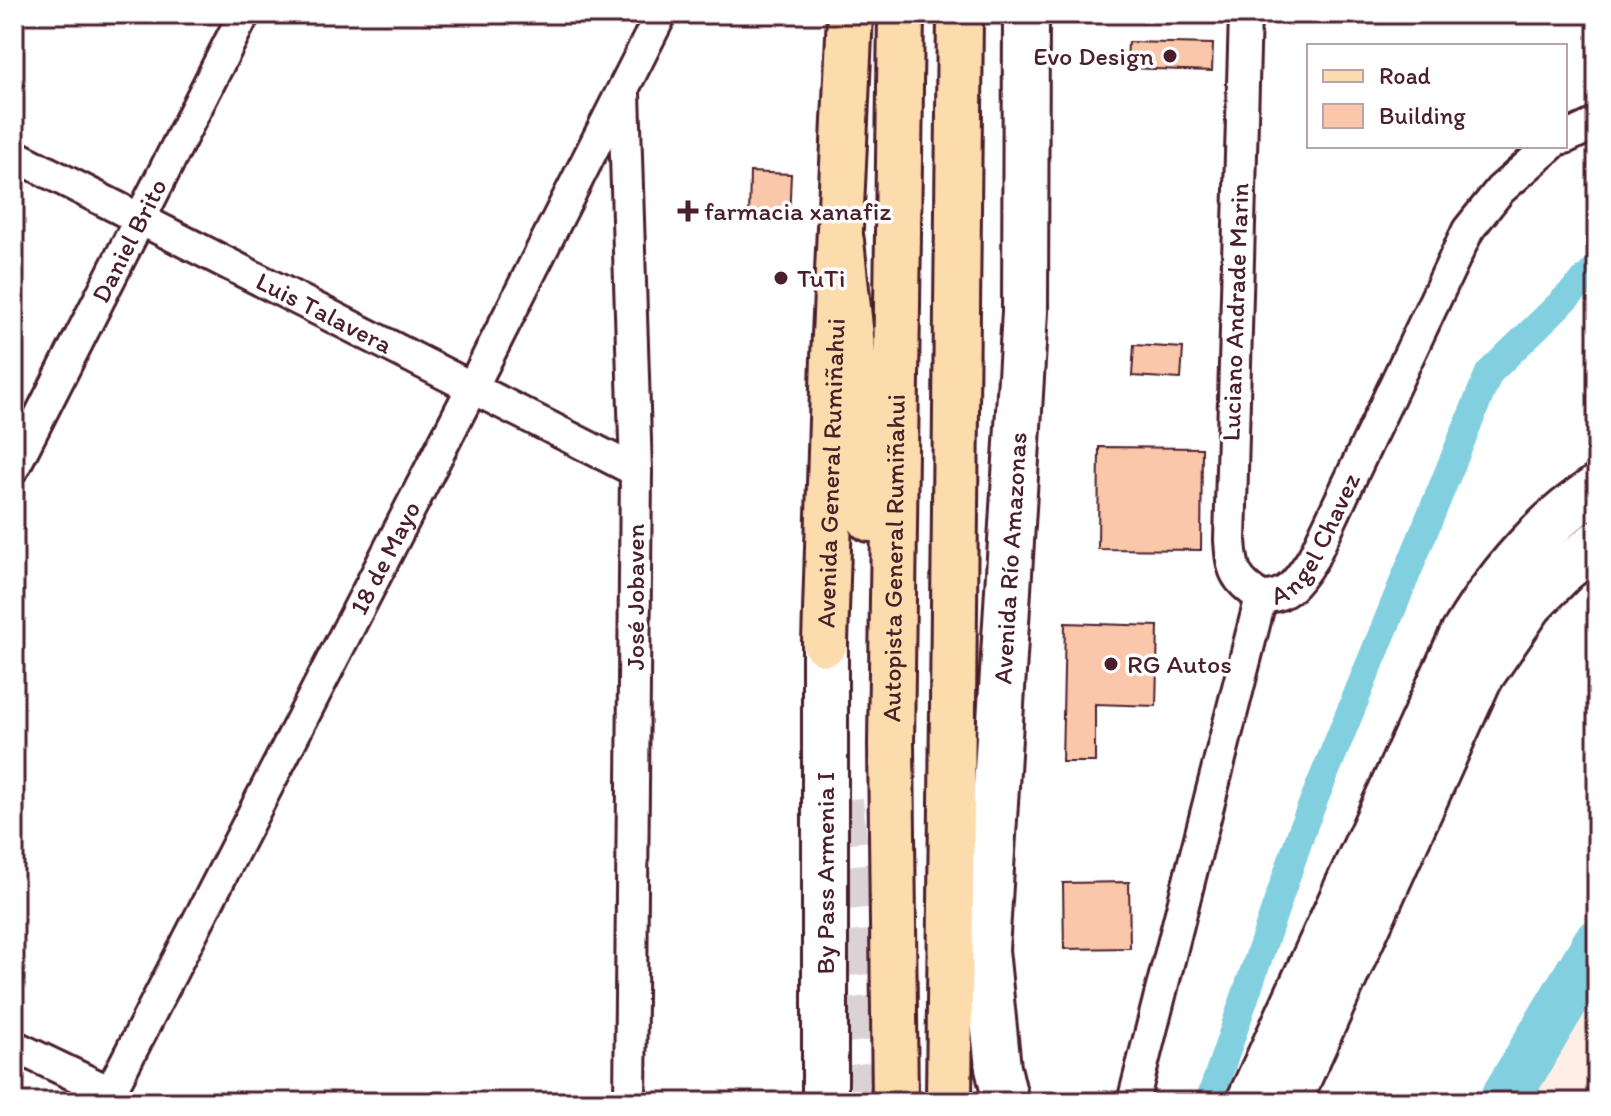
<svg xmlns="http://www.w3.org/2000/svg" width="1611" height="1116" viewBox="0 0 1611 1116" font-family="Itim,sans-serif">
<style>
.built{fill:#feeee6}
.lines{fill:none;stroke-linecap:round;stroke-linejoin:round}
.canal{stroke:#82cfe0;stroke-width:28}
.river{stroke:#82cfe0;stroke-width:50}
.building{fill:#fac7ab;stroke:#4a1f2b;stroke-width:2}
.secondary-tunnel{stroke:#dbd2d5;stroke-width:44;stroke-dasharray:44 22;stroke-linecap:butt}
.street-casing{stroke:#4a1f2b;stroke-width:36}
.secondary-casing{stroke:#4a1f2b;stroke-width:50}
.primary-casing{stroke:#4a1f2b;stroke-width:50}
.highway-casing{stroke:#4a1f2b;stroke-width:50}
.street{stroke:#fff;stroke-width:30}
.secondary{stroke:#fff;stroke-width:44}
.primary{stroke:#fcdcac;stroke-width:44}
.highway{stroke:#fcdcac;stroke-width:44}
.poi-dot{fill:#4a1f2b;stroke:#fff;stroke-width:3}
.labels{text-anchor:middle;stroke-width:7;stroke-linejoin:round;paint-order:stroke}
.poi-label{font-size:26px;fill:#4a1f2b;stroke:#fff;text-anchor:start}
.street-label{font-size:26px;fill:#4a1f2b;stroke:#fff}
</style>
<rect width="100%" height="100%" fill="#fff"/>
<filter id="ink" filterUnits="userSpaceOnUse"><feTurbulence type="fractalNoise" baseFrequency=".0125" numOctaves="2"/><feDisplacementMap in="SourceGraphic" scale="16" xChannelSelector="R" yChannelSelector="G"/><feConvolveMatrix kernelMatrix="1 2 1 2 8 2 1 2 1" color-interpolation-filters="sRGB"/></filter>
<g filter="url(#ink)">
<polygon class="built" points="1597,952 1597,1102 1516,1102"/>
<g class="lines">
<polyline class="canal" points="1209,1102 1305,822 1489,373 1597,268"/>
<polyline class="river" points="1503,1102 1597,944"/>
</g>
<g class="building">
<polygon points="1128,42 1213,44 1212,71 1127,68"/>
<polygon points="750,172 791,174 789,220 749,219"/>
<polygon points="1134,345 1183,348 1181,379 1132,376"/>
<polygon points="1099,447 1202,448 1201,550 1098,549"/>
<polygon points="1065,623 1158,626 1156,706 1095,704 1095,762 1062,762"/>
<polygon points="1129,882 1130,948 1064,949 1063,883"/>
</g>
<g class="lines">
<polyline class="secondary-tunnel" points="841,800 860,989 875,1102"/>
<defs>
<g id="street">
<path d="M 1245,14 L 1230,540 C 1232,570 1234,580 1261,597"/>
<polyline points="624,93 636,471 630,1102"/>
<polyline points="1565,138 1597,123"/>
<path id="s1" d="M 14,155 L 636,471"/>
<path id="s2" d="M 14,467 L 244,14"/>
<path id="s3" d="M 1261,597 C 1289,598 1299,579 1313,558 L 1468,230 L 1500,190 L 1550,146"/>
<polyline points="14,1046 110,1092"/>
<path id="s4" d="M 105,1102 L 472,388 L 661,14"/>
<polyline points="1133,1102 1261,597"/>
</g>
<g id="secondary">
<polyline points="825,643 825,1102"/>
<path id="s5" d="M 1006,1102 L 998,1068 L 986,950 L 1025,312 L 1026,14"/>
<path d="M 1249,1102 L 1462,636 C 1497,577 1539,526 1597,488"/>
<polyline points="1288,1102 1479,679 1530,605 1564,570 1597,543"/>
</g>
<g id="primary">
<path id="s6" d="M 825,643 L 834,357 L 850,14"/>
</g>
<g id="highway">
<polyline points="841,241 870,519"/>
<path id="s7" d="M 895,1102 L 891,744 L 901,14"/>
<polyline points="949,1102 960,14"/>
</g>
</defs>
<use href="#street" class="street-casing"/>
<use href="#secondary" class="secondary-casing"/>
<use href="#primary" class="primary-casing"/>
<use href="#highway" class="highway-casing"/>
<use href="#street" class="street"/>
<use href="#secondary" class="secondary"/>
<use href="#primary" class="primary"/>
<use href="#highway" class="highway"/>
</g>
</g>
<g class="poi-dot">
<circle cx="1170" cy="56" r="8"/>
<path d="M684 199h8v8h8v8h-8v8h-8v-8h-8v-8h8z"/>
<circle cx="781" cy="278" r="8"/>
<circle cx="1111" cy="664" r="8"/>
</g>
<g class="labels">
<g class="poi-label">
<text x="1154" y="65" text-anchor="end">Evo Design</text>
<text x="704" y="220">farmacia xanafiz</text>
<text x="797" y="287">TuTi</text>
<text x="1127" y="673">RG Autos</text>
</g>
<g class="street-label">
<text dy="9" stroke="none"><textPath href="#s2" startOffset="254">Daniel Brito</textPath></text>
<text transform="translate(1235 312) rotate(-88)" y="9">Luciano Andrade Marin</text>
<text dy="9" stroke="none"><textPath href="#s1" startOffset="348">Luis Talavera</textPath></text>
<text dy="9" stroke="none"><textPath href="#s6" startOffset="170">Avenida General Rumiñahui</textPath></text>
<text dy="9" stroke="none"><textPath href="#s3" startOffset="86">Angel Chavez</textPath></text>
<text dy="9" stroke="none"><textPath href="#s7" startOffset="544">Autopista General Rumiñahui</textPath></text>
<text dy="9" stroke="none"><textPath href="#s4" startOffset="612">18 de Mayo</textPath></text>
<text dy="9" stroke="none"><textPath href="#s5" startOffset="546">Avenida Río Amazonas</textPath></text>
<text transform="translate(635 597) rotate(-90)" y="9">José Jobaven</text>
<text transform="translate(825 873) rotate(-90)" y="9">By Pass Armenia I</text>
</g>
</g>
<rect width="1611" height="1116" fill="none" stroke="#fff" stroke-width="48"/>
<rect x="24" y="24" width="1563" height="1068" fill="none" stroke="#4a1f2b" stroke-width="3" filter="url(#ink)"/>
<rect x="1307" y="44" width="260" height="104" fill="#ffffff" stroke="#b7a5aa" stroke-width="2"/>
<rect x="1323" y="70" width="40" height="12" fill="#fcdcac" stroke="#b7a5aa" stroke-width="2"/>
<text x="1379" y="84" font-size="24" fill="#4a1f2b">Road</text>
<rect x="1323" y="104" width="40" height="24" fill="#fac7ab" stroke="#b7a5aa" stroke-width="2"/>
<text x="1379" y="124" font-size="24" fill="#4a1f2b">Building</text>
</svg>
